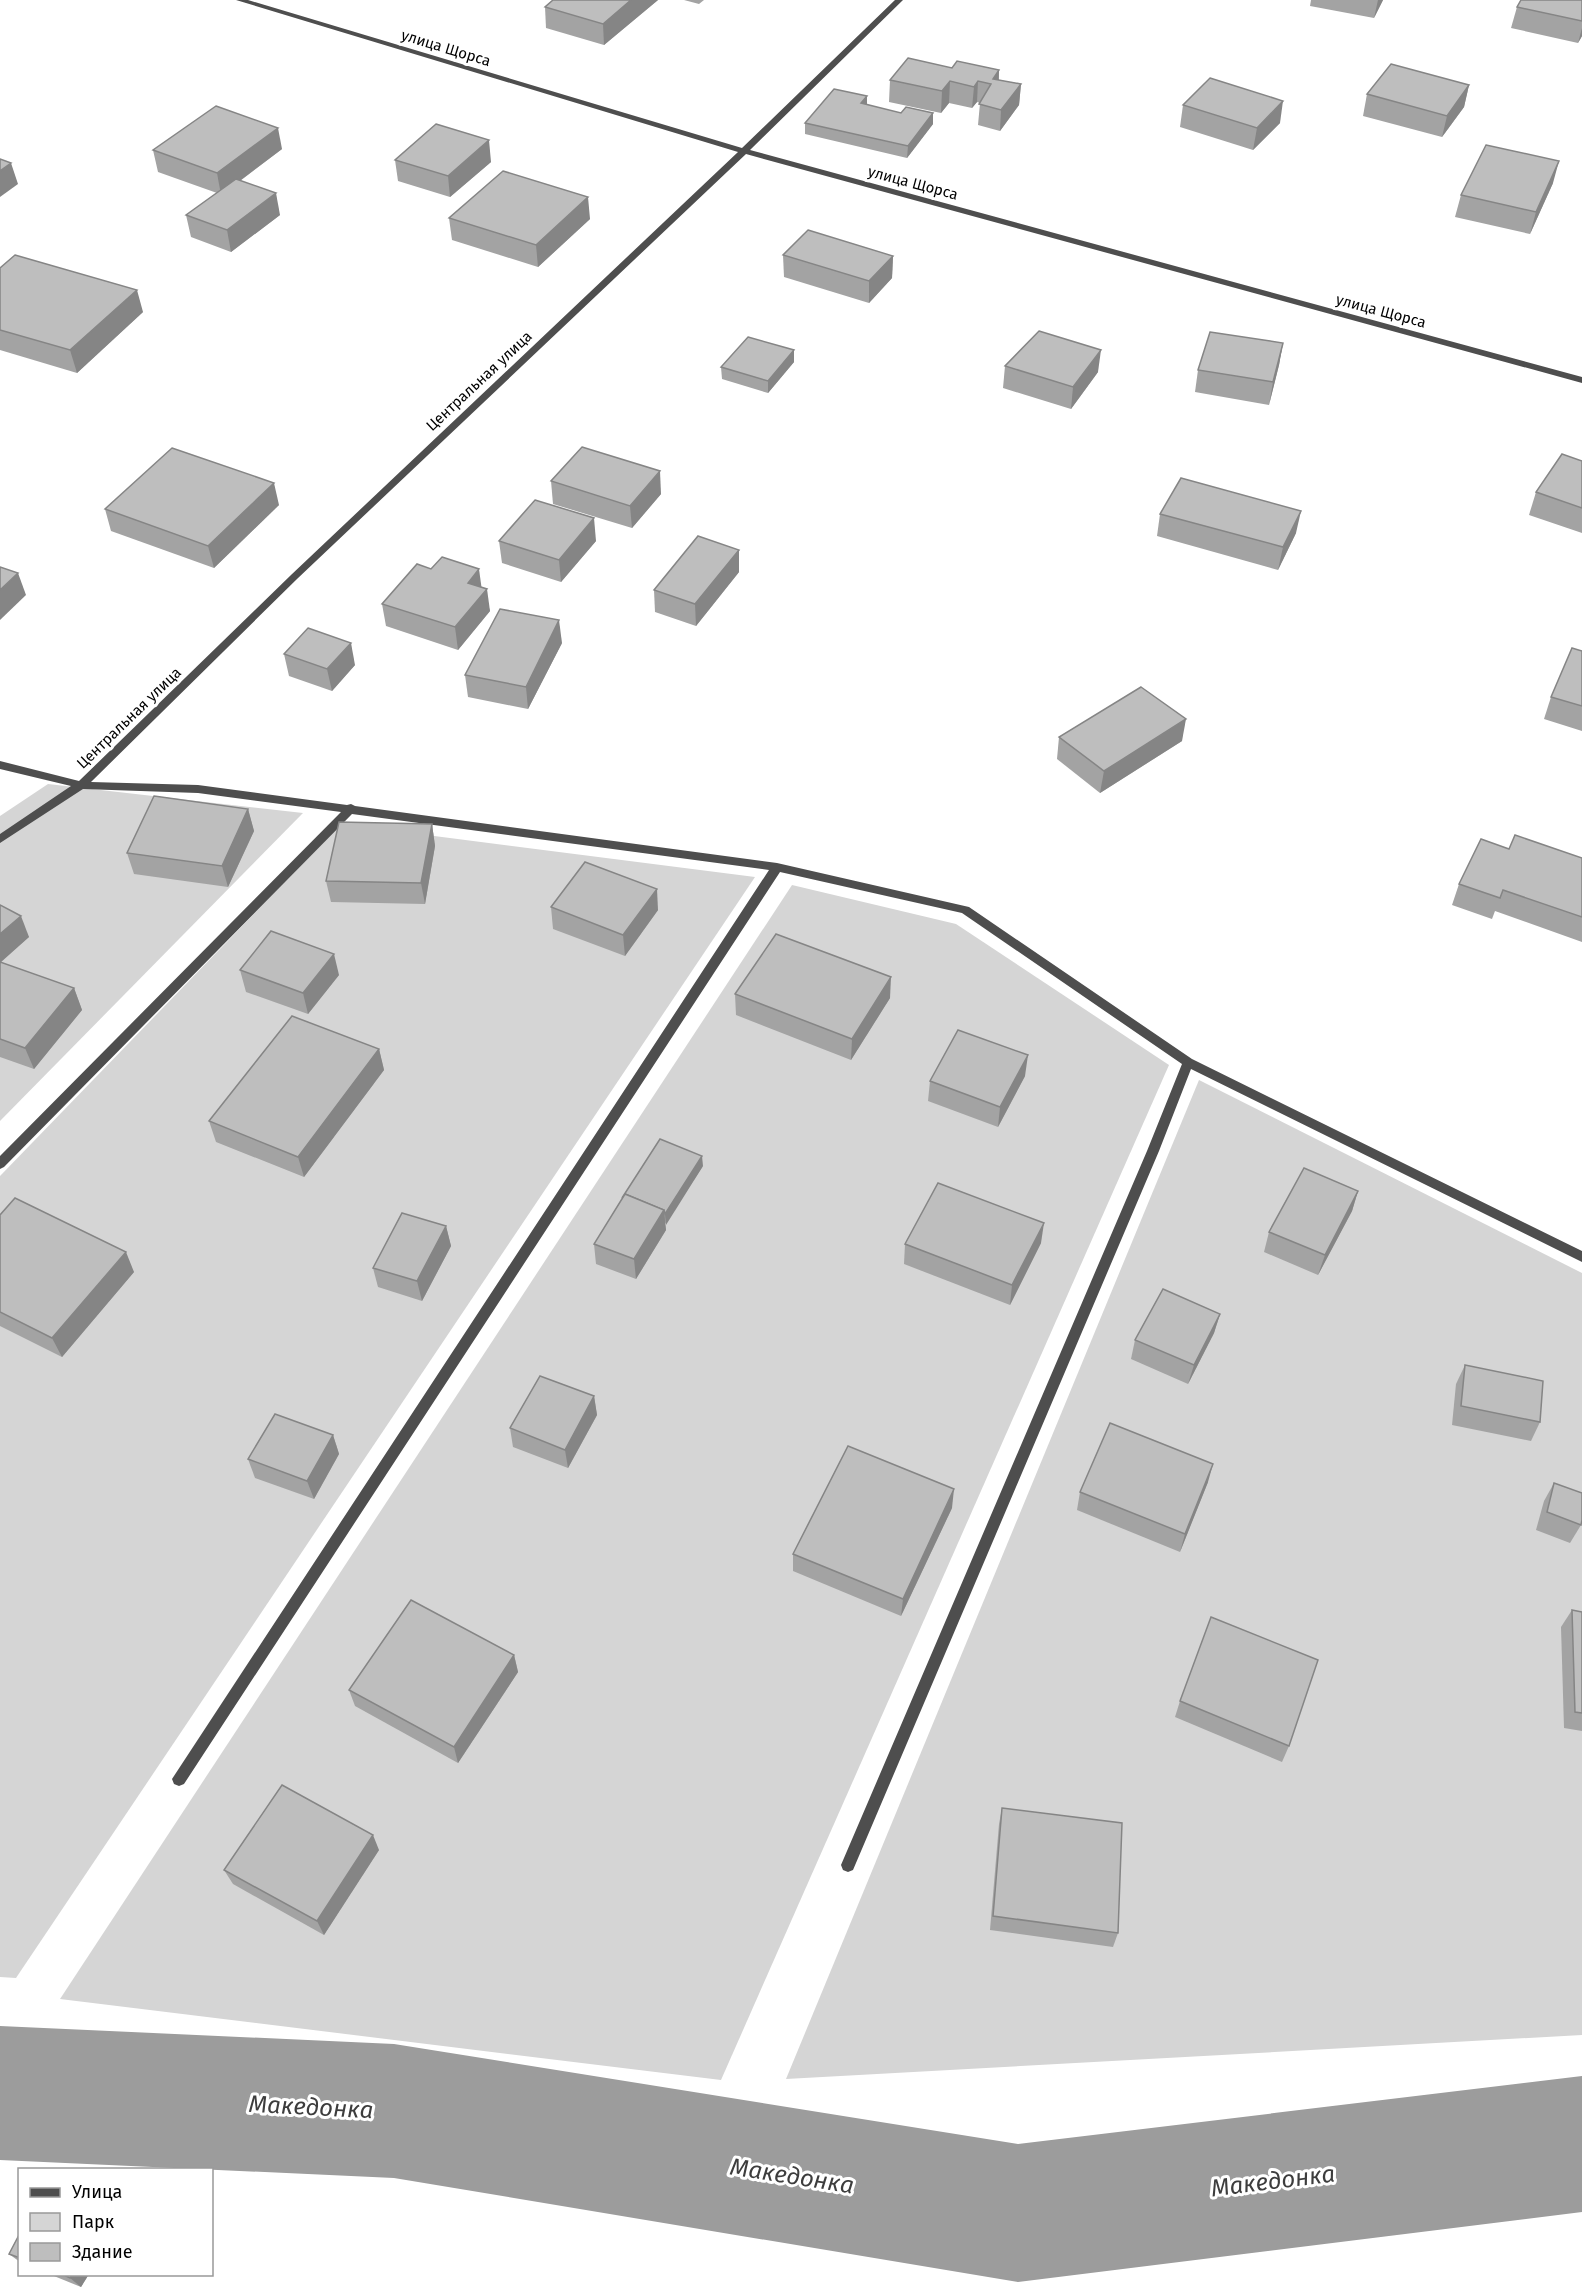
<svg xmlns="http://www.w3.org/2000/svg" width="1582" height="2294" viewBox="0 0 1582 2294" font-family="'Fira Sans',sans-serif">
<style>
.green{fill:#d5d5d5}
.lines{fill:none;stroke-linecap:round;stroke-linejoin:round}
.river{fill:#9c9c9c;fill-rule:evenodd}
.minor{fill:#4e4e4e;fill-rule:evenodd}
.wall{fill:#a3a3a3}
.shaded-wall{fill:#858585}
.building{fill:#bebebe;stroke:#858585;stroke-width:1.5}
.labels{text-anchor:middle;stroke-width:6;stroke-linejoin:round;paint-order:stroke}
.far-street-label{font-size:15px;fill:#000;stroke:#fff}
.near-water-label{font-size:24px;font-style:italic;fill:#3d3d3d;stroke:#fff}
</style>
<rect width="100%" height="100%" fill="#fff"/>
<g class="green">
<polygon points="48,784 303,813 0,1121 0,816"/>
<polygon points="341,824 755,877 16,1978 0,1977 0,1176"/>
<polygon points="792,885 956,924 1169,1065 721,2080 60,1999"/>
<polygon points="1199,1080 1582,1273 1582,2035 786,2079"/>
</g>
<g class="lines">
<polygon class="river" points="0,2026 394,2044 1018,2144 1582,2076 1582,2212 1018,2282 394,2178 0,2160"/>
<polygon class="minor" points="236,0 248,0 742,148 895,0 903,0 750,150 1582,377 1582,383 746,154 297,579 91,782 198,785 347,805 351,804 355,806 777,863 969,907 1192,1059 1582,1251 1582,1262 1191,1069 1159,1151 853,1870 848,1872 843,1870 841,1865 1147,1151 1182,1064 962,913 780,872 184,1784 179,1786 174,1784 172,1779 769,870 352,814 4,1167 0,1169 0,1156 341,812 198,793 83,789 0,843 0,834 71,786 0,769 0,761 79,781 291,575 738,152"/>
</g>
<g class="wall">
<polygon points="553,0 658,0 604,45 546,28 545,7"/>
<polygon points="684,0 704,0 699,4"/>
<polygon points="1311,0 1383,0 1374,18 1310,6"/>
<polygon points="1582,0 1582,36 1578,43 1511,28 1517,7"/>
<polygon points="952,68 999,70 999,80 1021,84 1019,105 1000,131 978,125 980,103 977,102 972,108 949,103 941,113 889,102 890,80"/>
<polygon points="1469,85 1464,107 1442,137 1363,116 1367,94"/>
<polygon points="867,105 901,113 933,124 907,158 805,134 805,123"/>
<polygon points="1183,105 1280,123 1253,150 1180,127"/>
<polygon points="282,149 240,181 280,215 231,252 191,237 186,215 217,193 158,172 153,150"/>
<polygon points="395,160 491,162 450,197 398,181"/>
<polygon points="1553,183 1530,234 1455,217 1461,195"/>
<polygon points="449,218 590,219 538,267 452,240"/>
<polygon points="783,255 893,256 892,278 869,303 784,277"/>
<polygon points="0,268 143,312 77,373 0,350"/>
<polygon points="1283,343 1279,365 1269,405 1195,392 1198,370"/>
<polygon points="794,350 794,362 768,393 722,379 721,367"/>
<polygon points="1005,366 1098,372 1071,409 1003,388"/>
<polygon points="1582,461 1582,533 1529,515 1536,492"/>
<polygon points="551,481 661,494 632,528 553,504"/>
<polygon points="279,505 214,568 111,531 105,509"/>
<polygon points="1160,514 1296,533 1278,570 1157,536"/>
<polygon points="499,541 596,541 561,582 502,563"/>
<polygon points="739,550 739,572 696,626 655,612 654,590"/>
<polygon points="482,587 490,611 458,650 386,626 382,604"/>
<polygon points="562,643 528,709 468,697 465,675"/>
<polygon points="1582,651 1582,731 1544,719 1551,697"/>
<polygon points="284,654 355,665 332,691 289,676"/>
<polygon points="1059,737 1182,741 1100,793 1057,759"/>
<polygon points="248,809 254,831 228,887 134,874 127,853"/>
<polygon points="432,824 435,846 425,904 331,902 326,881"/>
<polygon points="1509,849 1582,858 1582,942 1495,911 1492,919 1452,905 1459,884"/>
<polygon points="0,905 29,937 0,962 74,988 82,1010 34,1069 0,1057"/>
<polygon points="551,907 658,910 625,956 553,929"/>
<polygon points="240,970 339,975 308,1014 246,992"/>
<polygon points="735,994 890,998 851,1060 736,1015"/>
<polygon points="379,1049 384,1070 304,1177 216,1142 209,1121"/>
<polygon points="1025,1076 998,1127 928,1101 930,1081"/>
<polygon points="703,1166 665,1224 666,1230 636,1279 596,1264 594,1244"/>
<polygon points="1358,1191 1352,1211 1318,1275 1264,1252 1269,1232"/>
<polygon points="0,1215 134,1272 62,1357 0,1326"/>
<polygon points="446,1226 451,1246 422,1301 378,1287 373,1268"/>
<polygon points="1041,1243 1010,1305 904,1264 905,1244"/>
<polygon points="1220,1314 1214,1333 1188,1384 1131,1359 1135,1340"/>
<polygon points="1465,1365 1540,1422 1531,1441 1452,1425 1456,1384"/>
<polygon points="594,1396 597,1415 568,1468 513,1447 510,1428"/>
<polygon points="333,1435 339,1454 314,1499 255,1478 248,1459"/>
<polygon points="1208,1482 1180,1552 1077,1510 1080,1492"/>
<polygon points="1554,1483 1581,1525 1570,1543 1536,1530 1544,1501"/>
<polygon points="952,1508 901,1616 793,1571 793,1554"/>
<polygon points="1572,1610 1582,1612 1582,1731 1564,1728 1561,1627"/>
<polygon points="514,1655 518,1672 458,1763 355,1706 349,1690"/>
<polygon points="1180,1701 1289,1746 1282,1762 1175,1717"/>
<polygon points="1002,1808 1118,1933 1113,1947 990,1930 999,1824"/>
<polygon points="379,1850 324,1935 233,1884 224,1870"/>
<polygon points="20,2233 20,2262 9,2254"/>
<polygon points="49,2274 89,2274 81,2287"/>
</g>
<g class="shaded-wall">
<polygon points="631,0 658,0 604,45 603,24"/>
<polygon points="1378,0 1383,0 1374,18"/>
<polygon points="1582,28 1582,36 1578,43"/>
<polygon points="999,70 998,92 993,79"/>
<polygon points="950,81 949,103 941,113 942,91"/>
<polygon points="978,81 977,102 972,108 974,87"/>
<polygon points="1021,84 1019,105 1000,131 1001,110"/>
<polygon points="1469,85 1464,107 1442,137 1447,116"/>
<polygon points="867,96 867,107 861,103"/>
<polygon points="1283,101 1280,123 1253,150 1257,128"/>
<polygon points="933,113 933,124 907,158 908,146"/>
<polygon points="278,128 282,149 221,195 217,173"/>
<polygon points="489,140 491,162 450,197 448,176"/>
<polygon points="1559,161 1553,183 1530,234 1536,212"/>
<polygon points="11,163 18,184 0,197 0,171"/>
<polygon points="276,193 280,215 231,252 227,230"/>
<polygon points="588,197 590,219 538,267 536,245"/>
<polygon points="893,256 892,278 869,303 869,281"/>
<polygon points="137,290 143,312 77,373 70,350"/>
<polygon points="1283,343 1279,365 1269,405 1273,382"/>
<polygon points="794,350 794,362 768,393 768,381"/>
<polygon points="1101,350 1098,372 1071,409 1073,387"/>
<polygon points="660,471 661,494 632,528 630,506"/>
<polygon points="274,483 279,505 214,568 208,546"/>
<polygon points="1301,511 1296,533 1278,570 1283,547"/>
<polygon points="594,518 596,541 561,582 559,560"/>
<polygon points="739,550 739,572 696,626 695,604"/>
<polygon points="479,569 482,591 468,583"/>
<polygon points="18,573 26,595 0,620 0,590"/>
<polygon points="487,589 490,611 458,650 455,627"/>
<polygon points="559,620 562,643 528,709 526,687"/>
<polygon points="351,643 355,665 332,691 327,669"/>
<polygon points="1186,719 1182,741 1100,793 1104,771"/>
<polygon points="248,809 254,831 228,887 222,866"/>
<polygon points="432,824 435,846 425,904 421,883"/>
<polygon points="657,889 658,910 625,956 623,935"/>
<polygon points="21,916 29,937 0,963 0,934"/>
<polygon points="334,954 339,975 308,1014 303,993"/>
<polygon points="891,977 890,998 851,1060 852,1039"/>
<polygon points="74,988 82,1010 34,1069 25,1048"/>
<polygon points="379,1049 384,1070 304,1177 298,1157"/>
<polygon points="1028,1055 1025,1076 998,1127 1000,1107"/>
<polygon points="702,1156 703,1166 666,1225 665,1214"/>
<polygon points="1358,1191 1352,1211 1318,1275 1325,1255"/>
<polygon points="664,1210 666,1230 636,1279 634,1259"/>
<polygon points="1044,1223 1041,1243 1010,1305 1012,1285"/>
<polygon points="446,1226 451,1246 422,1301 417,1281"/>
<polygon points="126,1252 134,1272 62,1357 52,1338"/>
<polygon points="1220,1314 1214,1333 1188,1384 1194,1365"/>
<polygon points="594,1396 597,1415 568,1468 565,1450"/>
<polygon points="333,1435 339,1454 314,1499 307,1481"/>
<polygon points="1213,1464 1208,1482 1180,1552 1185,1534"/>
<polygon points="954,1489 952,1508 901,1616 903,1599"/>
<polygon points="514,1655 518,1672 458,1763 454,1747"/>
<polygon points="373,1835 379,1850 324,1935 317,1921"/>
<polygon points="72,2274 89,2274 81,2287 70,2278"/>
</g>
<g class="building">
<polygon points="553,0 631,0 603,24 545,7"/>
<polygon points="1521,0 1582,0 1582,21 1517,7"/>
<polygon points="908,58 952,68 957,61 999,70 993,79 1021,84 1001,110 979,104 991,84 978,81 974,87 950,81 942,91 890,80"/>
<polygon points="1391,64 1469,85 1447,116 1367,94"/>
<polygon points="1210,78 1283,101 1257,128 1183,105"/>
<polygon points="834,89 867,96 861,103 901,113 906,107 933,113 908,146 805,123"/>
<polygon points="216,106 278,128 217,173 153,150"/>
<polygon points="436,124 489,140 448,176 395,160"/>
<polygon points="1486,145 1559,161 1536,212 1461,195"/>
<polygon points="0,159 11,163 0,171"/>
<polygon points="503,171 588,197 536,245 449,218"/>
<polygon points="236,179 276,193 227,230 186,215"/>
<polygon points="808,230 893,256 869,281 783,255"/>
<polygon points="15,255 137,290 70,350 0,330 0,268"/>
<polygon points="1039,331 1101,350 1073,387 1005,366"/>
<polygon points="1210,332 1283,343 1273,382 1198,370"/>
<polygon points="748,337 794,350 768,381 721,367"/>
<polygon points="582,447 660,471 630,506 551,481"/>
<polygon points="172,448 274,483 208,546 105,509"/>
<polygon points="1562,454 1582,461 1582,508 1536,492"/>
<polygon points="1181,478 1301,511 1283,547 1160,514"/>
<polygon points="535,500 594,518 559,560 499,541"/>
<polygon points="698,536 739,550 695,604 654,590"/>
<polygon points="442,557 479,569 468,583 487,589 455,627 382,604 417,564 431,569"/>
<polygon points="0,567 18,573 0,590"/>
<polygon points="500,609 559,620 526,687 465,675"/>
<polygon points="308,628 351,643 327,669 284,654"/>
<polygon points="1572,648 1582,651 1582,706 1551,697"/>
<polygon points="1141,687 1186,719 1104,771 1059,737"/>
<polygon points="154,796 248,809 222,866 127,853"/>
<polygon points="339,822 432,824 421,883 326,881"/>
<polygon points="1515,835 1582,858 1582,917 1503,890 1500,898 1459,884 1481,839 1509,849"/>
<polygon points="585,862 657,889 623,935 551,907"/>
<polygon points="0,905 21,916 0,934"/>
<polygon points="271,931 334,954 303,993 240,970"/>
<polygon points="776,934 891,977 852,1039 735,994"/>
<polygon points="0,962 74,988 25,1048 0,1039"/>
<polygon points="292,1016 379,1049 298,1157 209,1121"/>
<polygon points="958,1030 1028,1055 1000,1107 930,1081"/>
<polygon points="660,1139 702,1156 665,1214 664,1210 625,1194 622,1198"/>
<polygon points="1304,1168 1358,1191 1325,1255 1269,1232"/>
<polygon points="938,1183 1044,1223 1012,1285 905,1244"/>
<polygon points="625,1194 664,1210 634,1259 594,1244"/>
<polygon points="15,1198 126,1252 52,1338 0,1312 0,1215"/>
<polygon points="402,1213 446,1226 417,1281 373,1268"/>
<polygon points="1163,1289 1220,1314 1194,1365 1135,1340"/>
<polygon points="1465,1365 1543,1381 1540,1422 1461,1406"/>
<polygon points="540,1376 594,1396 565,1450 510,1428"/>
<polygon points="275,1414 333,1435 307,1481 248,1459"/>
<polygon points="1110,1423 1213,1464 1185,1534 1080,1492"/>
<polygon points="848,1446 954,1489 903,1599 793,1554"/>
<polygon points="1554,1483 1582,1493 1582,1520 1581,1525 1547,1512"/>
<polygon points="411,1600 514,1655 454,1747 349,1690"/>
<polygon points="1572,1610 1582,1612 1582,1713 1575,1712"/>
<polygon points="1211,1617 1318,1660 1289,1746 1180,1701"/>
<polygon points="282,1785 373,1835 317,1921 224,1870"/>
<polygon points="1002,1808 1122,1823 1118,1933 993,1916"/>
<polygon points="20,2233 20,2258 9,2254"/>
<polygon points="62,2274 72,2274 70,2278"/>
</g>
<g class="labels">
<g class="far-street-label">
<text transform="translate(446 48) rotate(17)" y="5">улица Щорса</text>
<text transform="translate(913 183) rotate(15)" y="5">улица Щорса</text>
<text transform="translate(1381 311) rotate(15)" y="5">улица Щорса</text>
<text transform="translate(479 381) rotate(-43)" y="5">Центральная улица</text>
<text transform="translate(129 718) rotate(-44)" y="5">Центральная улица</text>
</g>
<g class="near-water-label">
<text transform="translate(311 2107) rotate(3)" y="8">Македонка</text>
<text transform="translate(792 2176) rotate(9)" y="8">Македонка</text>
<text transform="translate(1273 2181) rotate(-7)" y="8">Македонка</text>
</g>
</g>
<rect x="18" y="2168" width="195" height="108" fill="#ffffff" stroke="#999999" stroke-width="1.5"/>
<rect x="30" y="2188" width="30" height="9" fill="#4e4e4e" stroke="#999999" stroke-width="1.5"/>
<text x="72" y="2198" font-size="18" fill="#000000">Улица</text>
<rect x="30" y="2213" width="30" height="18" fill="#d5d5d5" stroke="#999999" stroke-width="1.5"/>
<text x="72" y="2228" font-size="18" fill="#000000">Парк</text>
<rect x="30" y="2243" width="30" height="18" fill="#bebebe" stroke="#999999" stroke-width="1.5"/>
<text x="72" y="2258" font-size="18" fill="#000000">Здание</text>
</svg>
